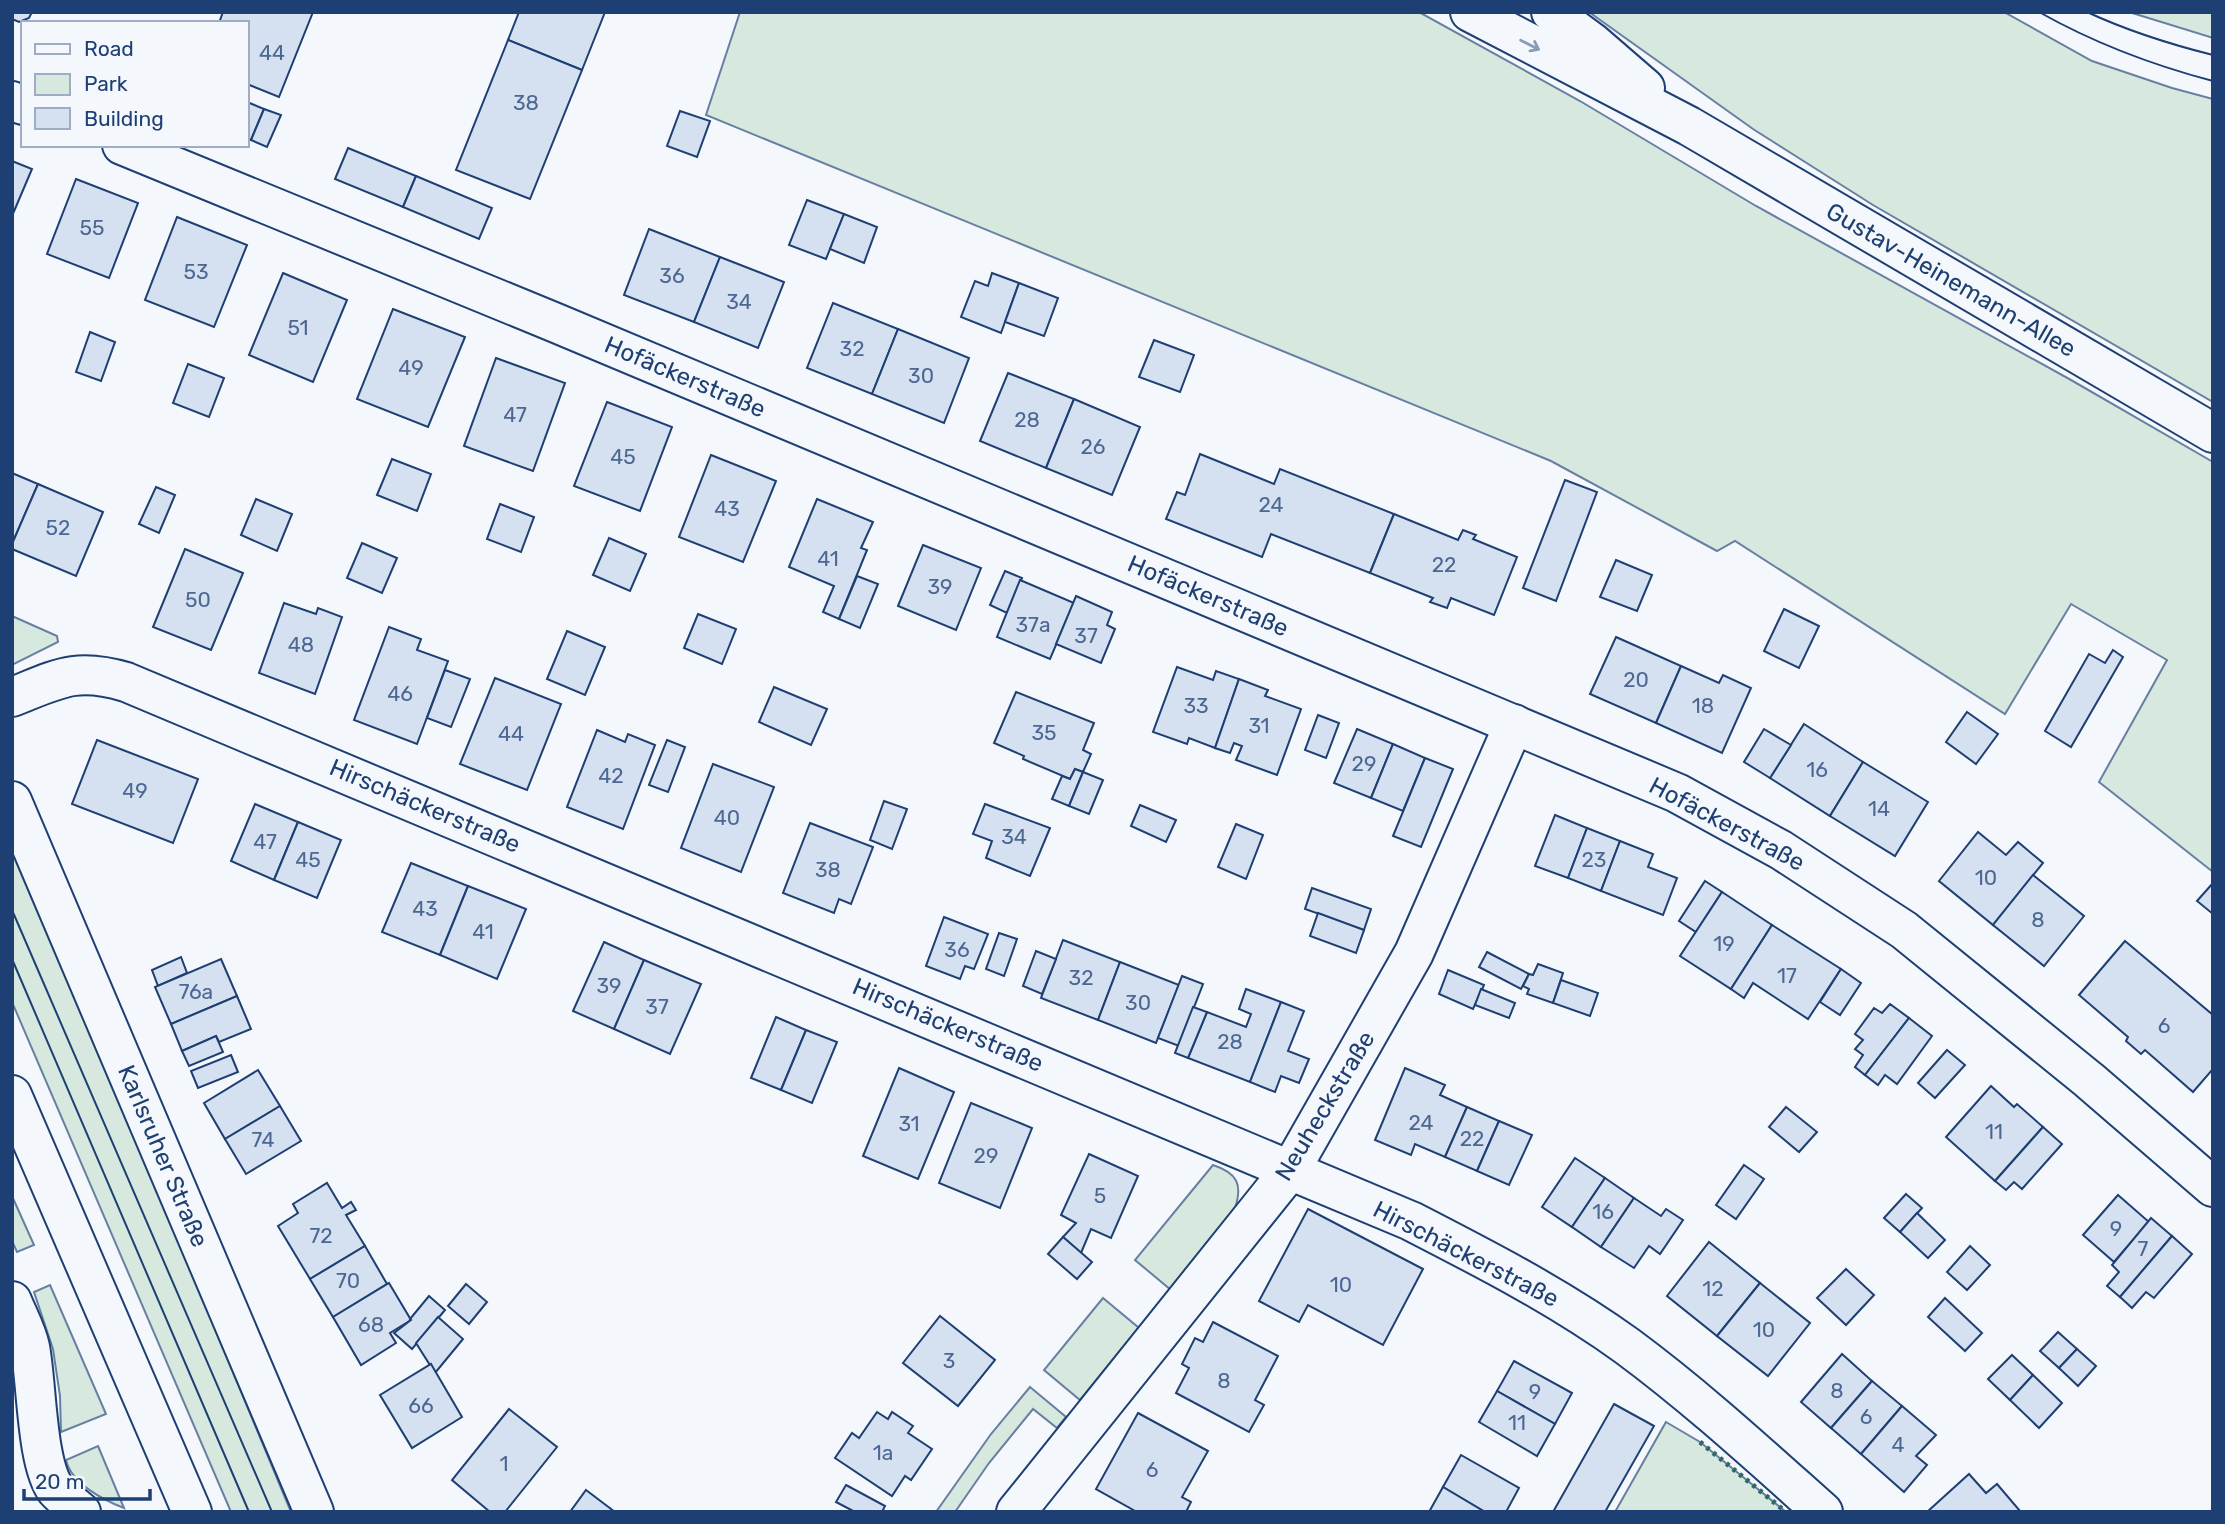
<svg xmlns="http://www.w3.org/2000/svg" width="2225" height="1524" viewBox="0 0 2225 1524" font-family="Rubik,sans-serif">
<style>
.green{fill:#d7e8df;stroke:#687fa3;stroke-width:2}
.building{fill:#d5e0f0;stroke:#1d3f73;stroke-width:2}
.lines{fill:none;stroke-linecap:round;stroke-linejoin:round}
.minor-casing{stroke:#1d3f73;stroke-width:42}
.major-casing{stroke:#1d3f73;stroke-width:42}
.minor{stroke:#f4f7fb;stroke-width:38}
.major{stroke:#f4f7fb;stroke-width:38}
.tram{stroke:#1d3f73;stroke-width:2}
.hedge{stroke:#2c6c60;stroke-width:5;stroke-dasharray:3.5 5;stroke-linecap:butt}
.oneway{stroke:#889bb7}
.labels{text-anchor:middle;stroke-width:5;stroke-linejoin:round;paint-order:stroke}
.number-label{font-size:21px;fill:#4b6792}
.street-label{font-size:24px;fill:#1d3f73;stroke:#f4f7fb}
</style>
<rect width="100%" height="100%" fill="#f4f7fb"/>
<g class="green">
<polygon points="740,12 1419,12 1580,101 1756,206 2071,380 2213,462 2213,872 2099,782 2167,660 2071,604 2005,714 1735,541 1717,551 1551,461 706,115"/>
<polygon points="1589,12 2004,12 2092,61 2172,88 2213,99 2213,402 1873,205 1753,129"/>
<polygon points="2129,12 2213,12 2213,38"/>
<polygon points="12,616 57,636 58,642 12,665"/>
<polygon points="12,849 135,1136 291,1512 231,1512 12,1002"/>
<path d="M 1213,1165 C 1237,1173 1243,1184 1235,1208 L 1171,1290 L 1135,1260 Z"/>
<polygon points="12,1196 34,1245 17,1252 12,1241"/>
<polygon points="50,1285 106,1414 61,1432 60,1396 53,1349 34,1292"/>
<polygon points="1103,1298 1139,1328 1080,1400 1044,1370"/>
<polygon points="1030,1387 1066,1417 1057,1428 1033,1409 989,1463 955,1512 936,1512 991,1434"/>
<polygon points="1666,1422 1700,1442 1786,1512 1615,1512"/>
<path d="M 98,1446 L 124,1508 C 103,1500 71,1483 66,1460 Z"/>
</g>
<g class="building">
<polygon points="12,12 32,12 29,18 19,22 12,19"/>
<polygon points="223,12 313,12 279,97 247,84 247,23 219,23"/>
<polygon points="519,12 605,12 582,70 508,40"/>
<polygon points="508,40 582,70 530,199 456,170"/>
<polygon points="247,102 264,109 251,140 247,138"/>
<polygon points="264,109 281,115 267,147 251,140"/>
<polygon points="680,111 710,121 697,157 667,146"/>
<polygon points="348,148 416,176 403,207 335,179"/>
<polygon points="12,161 32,169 12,216"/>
<polygon points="416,176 492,208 479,239 403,207"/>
<polygon points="76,179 138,203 109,278 47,254"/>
<polygon points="807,200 844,214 826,259 789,245"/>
<polygon points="844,214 877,227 864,263 830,249"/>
<polygon points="177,217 247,245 214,327 145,300"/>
<polygon points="649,229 720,257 694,322 624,295"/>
<polygon points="720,257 784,282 758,348 694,322"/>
<polygon points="283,273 347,300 313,382 249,355"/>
<polygon points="992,273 1019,283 1001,333 961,317 975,281 988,286"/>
<polygon points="1019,283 1058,298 1044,336 1005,322"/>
<polygon points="833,303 898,329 872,394 807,368"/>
<polygon points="393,309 465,337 428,427 357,399"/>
<polygon points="898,329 969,358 944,423 872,394"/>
<polygon points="90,332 115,342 101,381 76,372"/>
<polygon points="1154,340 1194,355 1180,392 1139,377"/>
<polygon points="496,358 565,383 533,471 464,446"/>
<polygon points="188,364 224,378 209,417 173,403"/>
<polygon points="1008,373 1074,399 1046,468 980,441"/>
<polygon points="1074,399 1140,427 1112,495 1046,468"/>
<polygon points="607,402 672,427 640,511 574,486"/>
<polygon points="1200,454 1274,484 1280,469 1394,514 1370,573 1271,534 1262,557 1166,519 1177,492 1185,495"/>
<polygon points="711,455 776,481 743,562 679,537"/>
<polygon points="392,459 431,474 417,511 377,495"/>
<polygon points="12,473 38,484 12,544"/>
<polygon points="1565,480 1597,492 1556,601 1523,588"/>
<polygon points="38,484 103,512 76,576 12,549 12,544"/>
<polygon points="156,487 175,495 159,533 139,524"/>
<polygon points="256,499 292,514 277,551 241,535"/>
<polygon points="817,499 873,522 861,548 867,550 839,619 823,612 834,586 789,567"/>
<polygon points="500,504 534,517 521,552 487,539"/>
<polygon points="1394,514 1458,540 1463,530 1476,535 1473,539 1517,557 1494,615 1451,598 1447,608 1430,602 1433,598 1370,573"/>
<polygon points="609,538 646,554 630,591 593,575"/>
<polygon points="362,543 397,558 382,593 347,578"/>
<polygon points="923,545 981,568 956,630 898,606"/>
<polygon points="185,549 243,573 211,650 153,627"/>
<polygon points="1616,560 1652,575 1637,611 1600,597"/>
<polygon points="1005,571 1022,578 1007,613 990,605"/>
<polygon points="857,576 878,584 860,628 839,619"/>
<polygon points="1020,580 1074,603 1050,659 997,637"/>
<polygon points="1076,596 1112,612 1107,625 1115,629 1101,663 1056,644"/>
<polygon points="284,603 316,614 318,608 342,617 315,694 259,673"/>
<polygon points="1784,609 1819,626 1799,668 1764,651"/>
<polygon points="698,614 736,629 722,664 684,648"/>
<polygon points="389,627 421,639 417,650 448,661 417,744 354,720"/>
<polygon points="567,631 605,647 585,695 547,679"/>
<polygon points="1616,637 1681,666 1656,723 1590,694"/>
<polygon points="2113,650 2123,657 2071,747 2045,731 2089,654 2105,663"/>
<polygon points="1681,666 1719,683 1723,675 1751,688 1722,753 1656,723"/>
<polygon points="1177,667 1213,680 1216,671 1239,679 1215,748 1189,738 1187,744 1153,732"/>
<polygon points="445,670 470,679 451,727 427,718"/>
<polygon points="495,678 561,704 527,790 460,764"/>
<polygon points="1239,679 1268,690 1265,696 1301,709 1277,775 1236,760 1242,746 1234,743 1230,753 1215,748"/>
<polygon points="774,687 827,709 811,745 759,722"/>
<polygon points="1016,692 1094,723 1083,750 1091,754 1083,772 1075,769 1070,779 1023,759 1024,756 994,743"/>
<polygon points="1967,712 1998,734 1976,764 1946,742"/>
<polygon points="1318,715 1339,723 1326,758 1305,750"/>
<polygon points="1804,724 1863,762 1830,816 1770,778"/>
<polygon points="1357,729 1393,744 1371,798 1334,783"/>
<polygon points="1764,729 1791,745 1770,778 1744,762"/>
<polygon points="597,730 625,742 628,734 655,745 623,829 567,807"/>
<polygon points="97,740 198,779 173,843 72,804"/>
<polygon points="667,740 685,747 668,792 649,785"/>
<polygon points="1393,744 1425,758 1403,811 1371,798"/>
<polygon points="1425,758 1453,769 1421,847 1393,836"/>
<polygon points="1863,762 1928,802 1895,856 1830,816"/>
<polygon points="713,764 774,787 741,872 681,848"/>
<polygon points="1075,769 1083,772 1069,806 1052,799 1062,776 1070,779"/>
<polygon points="1083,772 1103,780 1089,814 1069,806"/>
<polygon points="884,801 907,809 892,849 870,840"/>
<polygon points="255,804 298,822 274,880 231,861"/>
<polygon points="985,804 1050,828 1030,876 986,858 992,841 973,834"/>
<polygon points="1140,805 1176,820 1166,842 1131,826"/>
<polygon points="1555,815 1587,828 1568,878 1535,866"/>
<polygon points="298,822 341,840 317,898 274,880"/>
<polygon points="810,823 873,847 851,904 839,899 834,913 783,893"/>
<polygon points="1236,824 1263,835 1246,879 1218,867"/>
<polygon points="1587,828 1620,841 1601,891 1568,878"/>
<polygon points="1978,832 2006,855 2018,842 2043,863 1993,925 1939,881"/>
<polygon points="1620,841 1653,854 1648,867 1677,878 1663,915 1601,891"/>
<polygon points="411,863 468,886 440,955 382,932"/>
<polygon points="2033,875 2084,916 2044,966 1993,925"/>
<polygon points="1705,881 1722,892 1696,932 1679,921"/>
<polygon points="2213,883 2213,914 2197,901"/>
<polygon points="468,886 526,909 497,979 440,955"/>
<polygon points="1312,888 1371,909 1364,930 1305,909"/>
<polygon points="1722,892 1772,925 1731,989 1680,956"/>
<polygon points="1318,913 1364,930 1356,953 1310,936"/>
<polygon points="944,917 988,934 974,969 965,966 960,979 926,966"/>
<polygon points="1772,925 1841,969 1808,1019 1753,983 1744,998 1731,989"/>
<polygon points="999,933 1017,939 1004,976 986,969"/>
<polygon points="1063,940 1120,962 1098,1020 1041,998"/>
<polygon points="2125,941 2213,1015 2213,1069 2193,1092 2145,1050 2141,1054 2126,1041 2128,1037 2079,995"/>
<polygon points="604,942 644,960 614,1029 573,1011"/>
<polygon points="1036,951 1056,959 1042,994 1023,986"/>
<polygon points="1487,952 1529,974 1521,989 1479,967"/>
<polygon points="181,957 187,973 158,986 152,970"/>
<polygon points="221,959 237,996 171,1024 155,987"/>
<polygon points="644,960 701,984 670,1054 614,1029"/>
<polygon points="1120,962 1179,985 1156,1043 1098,1020"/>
<polygon points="1538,964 1563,973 1553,1003 1527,994 1529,989 1523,986 1529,974 1533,975"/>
<polygon points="1841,969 1861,983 1840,1015 1820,1002"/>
<polygon points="1448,970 1484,985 1473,1009 1439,994"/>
<polygon points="1182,976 1203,984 1179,1046 1158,1038"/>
<polygon points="1561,980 1598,993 1590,1016 1553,1003"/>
<polygon points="1246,989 1281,1002 1250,1082 1188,1058 1207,1012 1246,1027 1251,1014 1239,1009"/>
<polygon points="1481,989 1515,1003 1509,1018 1475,1005"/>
<polygon points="237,996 251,1029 219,1042 216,1036 182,1051 171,1024"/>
<polygon points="1281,1002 1304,1011 1288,1051 1309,1059 1299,1083 1281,1076 1275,1092 1250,1082"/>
<polygon points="1890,1004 1909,1018 1865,1075 1855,1067 1863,1055 1855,1049 1863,1040 1855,1034 1874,1008 1882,1013"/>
<polygon points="1193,1007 1207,1012 1188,1058 1175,1053"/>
<polygon points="776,1017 806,1030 781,1090 751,1078"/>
<polygon points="1909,1018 1932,1036 1897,1084 1885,1075 1878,1085 1865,1075"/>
<polygon points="806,1030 837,1042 812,1103 781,1090"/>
<polygon points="216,1036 223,1052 189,1066 182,1051"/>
<polygon points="1947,1050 1965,1065 1935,1098 1918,1083"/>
<polygon points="231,1055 238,1072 198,1088 191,1071"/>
<polygon points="899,1068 954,1092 918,1179 863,1156"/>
<polygon points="1405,1068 1445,1085 1440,1095 1467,1107 1445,1157 1415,1144 1411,1155 1375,1140"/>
<polygon points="258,1070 280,1106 225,1139 204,1103"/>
<polygon points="1991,1086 2014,1107 2017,1104 2043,1127 1995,1181 1946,1137"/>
<polygon points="971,1103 1032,1128 1000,1208 939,1183"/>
<polygon points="280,1106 301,1141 246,1174 225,1139"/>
<polygon points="1467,1107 1499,1121 1477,1171 1445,1157"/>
<polygon points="1786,1107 1817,1132 1799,1152 1769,1127"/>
<polygon points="1499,1121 1532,1135 1509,1185 1477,1171"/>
<polygon points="2043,1127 2062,1144 2022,1189 2014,1182 2006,1190 1995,1181"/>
<polygon points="1089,1154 1138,1176 1111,1238 1091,1229 1081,1253 1063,1237 1076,1223 1061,1215"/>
<polygon points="1575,1158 1605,1178 1572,1227 1542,1207"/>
<polygon points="1744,1165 1764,1179 1736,1219 1716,1205"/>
<polygon points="1605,1178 1634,1198 1601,1247 1572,1227"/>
<polygon points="327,1183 342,1208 351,1202 356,1210 346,1215 365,1246 310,1279 278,1226 298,1213 293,1204"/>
<polygon points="1906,1194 1922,1208 1900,1232 1884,1218"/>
<polygon points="2118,1195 2149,1222 2114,1262 2083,1235"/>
<polygon points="1634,1198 1661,1216 1666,1209 1683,1220 1660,1254 1649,1246 1634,1268 1601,1247"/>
<polygon points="1308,1209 1423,1269 1383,1345 1308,1305 1299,1322 1259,1301"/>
<polygon points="1917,1213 1945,1240 1928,1258 1900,1232"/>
<polygon points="2151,1218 2172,1236 2120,1297 2107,1286 2119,1272 2112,1265"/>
<polygon points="2172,1236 2192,1254 2154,1298 2146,1292 2132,1308 2120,1297"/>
<polygon points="1063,1237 1092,1262 1077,1279 1048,1254"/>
<polygon points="1709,1242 1760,1283 1717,1336 1667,1296"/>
<polygon points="365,1246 387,1284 333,1317 310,1279"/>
<polygon points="1970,1246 1990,1265 1967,1290 1947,1272"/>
<polygon points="1846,1269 1874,1295 1846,1325 1817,1298"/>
<polygon points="389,1283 411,1320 390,1333 396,1343 361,1365 333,1317"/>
<polygon points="1760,1283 1810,1323 1768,1376 1717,1336"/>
<polygon points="466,1284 487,1302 469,1324 448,1306"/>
<polygon points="429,1296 445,1310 412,1349 394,1333 411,1320 410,1319"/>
<polygon points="1945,1298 1982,1333 1965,1351 1928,1317"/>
<polygon points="940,1316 995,1360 958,1406 903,1363"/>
<polygon points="438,1317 463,1339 435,1373 416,1343"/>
<polygon points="1213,1322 1278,1356 1255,1400 1264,1405 1249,1432 1176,1393 1189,1368 1182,1364 1195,1338 1203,1342"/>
<polygon points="2058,1332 2077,1349 2059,1368 2040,1351"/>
<polygon points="2077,1349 2096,1366 2078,1386 2059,1368"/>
<polygon points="1842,1354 1872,1381 1831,1428 1801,1402"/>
<polygon points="2012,1355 2033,1375 2010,1400 1988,1379"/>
<polygon points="1514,1361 1572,1393 1555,1424 1497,1391"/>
<polygon points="431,1364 462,1417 412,1448 380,1395"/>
<polygon points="2033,1375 2062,1403 2039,1428 2010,1400"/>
<polygon points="1872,1381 1902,1406 1861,1454 1831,1428"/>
<polygon points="1497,1391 1555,1424 1537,1456 1479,1422"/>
<polygon points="1614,1404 1654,1426 1605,1512 1553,1512"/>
<polygon points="1902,1406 1936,1435 1916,1456 1927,1465 1904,1492 1861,1454"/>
<polygon points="509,1409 557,1447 505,1512 490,1512 452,1480"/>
<polygon points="877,1412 888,1419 892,1412 913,1426 908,1433 932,1449 911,1480 905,1476 892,1496 835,1458 852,1433 859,1438"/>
<polygon points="1138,1413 1208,1451 1182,1497 1191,1502 1186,1512 1137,1512 1096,1489"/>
<polygon points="1461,1455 1519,1488 1506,1512 1485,1512 1443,1487"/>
<polygon points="1969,1474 1986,1493 1997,1484 2020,1511 1927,1512"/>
<polygon points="846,1485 885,1506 882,1512 855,1512 836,1502"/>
<polygon points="1443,1487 1485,1512 1429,1512"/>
<polygon points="586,1490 615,1512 570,1512"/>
</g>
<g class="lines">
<defs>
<g id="minor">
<polyline points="12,101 23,105"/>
<polyline points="122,145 556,323 1677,793 1781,850 1904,930 2089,1080 2213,1187"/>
<path d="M 12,697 C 58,679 75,667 126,682 L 1411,1221 C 1485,1259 1559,1297 1627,1346 C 1696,1397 1759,1455 1823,1512"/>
<polyline points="12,801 314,1512"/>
<polyline points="12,1095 192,1512"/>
<path d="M 12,1301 C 18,1316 27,1332 30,1347 C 37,1383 36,1463 56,1490 C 63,1498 73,1505 81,1512"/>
<polyline points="1016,1512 1291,1169 1414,953 1514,724"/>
</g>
<g id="major">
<polyline points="1470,12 1689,126 2213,433"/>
<polyline points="1551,12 1593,43 1645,88"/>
</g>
</defs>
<use href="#minor" class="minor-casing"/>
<use href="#major" class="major-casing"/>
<use href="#minor" class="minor"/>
<use href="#major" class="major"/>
<g class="tram">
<path d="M 2039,12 C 2094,43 2152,65 2213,81"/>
<path d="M 2087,12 C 2128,31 2169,44 2213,55"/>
<polyline points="12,910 272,1512"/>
<polyline points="12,959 249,1512"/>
</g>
<polyline class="hedge" points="1700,1442 1786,1512"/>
</g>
<defs><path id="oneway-shaft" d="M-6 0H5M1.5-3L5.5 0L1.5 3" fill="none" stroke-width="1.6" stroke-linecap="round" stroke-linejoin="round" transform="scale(1.75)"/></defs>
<use class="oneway" href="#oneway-shaft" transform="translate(1530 45) rotate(27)"/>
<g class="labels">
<g class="number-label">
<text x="272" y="60">44</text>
<text x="526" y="110">38</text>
<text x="92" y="235">55</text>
<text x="196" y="279">53</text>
<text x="672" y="283">36</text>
<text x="739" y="309">34</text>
<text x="298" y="335">51</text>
<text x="852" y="356">32</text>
<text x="411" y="375">49</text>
<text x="921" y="383">30</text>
<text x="515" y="422">47</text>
<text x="1027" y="427">28</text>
<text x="1093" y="454">26</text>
<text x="623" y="464">45</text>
<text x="1271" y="512">24</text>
<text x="727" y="516">43</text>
<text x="58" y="535">52</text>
<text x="828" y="566">41</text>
<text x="1444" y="572">22</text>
<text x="940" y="594">39</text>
<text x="198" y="607">50</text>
<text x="1033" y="632">37a</text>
<text x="1086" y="643">37</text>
<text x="301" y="652">48</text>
<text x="1636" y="687">20</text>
<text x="400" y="701">46</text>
<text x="1196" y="713">33</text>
<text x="1703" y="713">18</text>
<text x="1259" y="733">31</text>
<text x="1044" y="740">35</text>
<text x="511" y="741">44</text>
<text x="1364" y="771">29</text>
<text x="1817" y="777">16</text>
<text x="611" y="783">42</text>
<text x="135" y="798">49</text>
<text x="1879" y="816">14</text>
<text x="727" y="825">40</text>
<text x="1014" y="844">34</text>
<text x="265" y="849">47</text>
<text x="308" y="867">45</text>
<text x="1594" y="867">23</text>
<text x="828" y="877">38</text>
<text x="1986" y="885">10</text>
<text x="425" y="916">43</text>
<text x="2038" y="927">8</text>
<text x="483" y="939">41</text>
<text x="1724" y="951">19</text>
<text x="957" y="957">36</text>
<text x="1787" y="983">17</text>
<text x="1081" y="985">32</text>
<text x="609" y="993">39</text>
<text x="196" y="999">76a</text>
<text x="1138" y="1010">30</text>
<text x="657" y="1014">37</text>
<text x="2164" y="1033">6</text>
<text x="1230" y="1049">28</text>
<text x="1421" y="1130">24</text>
<text x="909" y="1131">31</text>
<text x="1994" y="1139">11</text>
<text x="1472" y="1146">22</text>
<text x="263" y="1147">74</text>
<text x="986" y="1163">29</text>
<text x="1100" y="1203">5</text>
<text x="1603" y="1219">16</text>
<text x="2116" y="1236">9</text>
<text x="321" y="1243">72</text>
<text x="2143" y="1256">7</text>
<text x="348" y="1288">70</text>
<text x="1341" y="1292">10</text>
<text x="1713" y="1296">12</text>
<text x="371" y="1332">68</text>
<text x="1764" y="1337">10</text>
<text x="949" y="1368">3</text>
<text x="1224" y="1388">8</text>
<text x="1837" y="1398">8</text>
<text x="1535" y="1399">9</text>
<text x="421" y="1413">66</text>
<text x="1866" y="1424">6</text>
<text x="1517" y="1430">11</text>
<text x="1898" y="1452">4</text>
<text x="883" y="1460">1a</text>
<text x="504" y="1471">1</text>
<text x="1152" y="1477">6</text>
</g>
<g class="street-label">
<text transform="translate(1951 280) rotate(30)" y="8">Gustav-Heinemann-Allee</text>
<text transform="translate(685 377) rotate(23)" y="8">Hofäckerstraße</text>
<text transform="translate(1208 596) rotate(23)" y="8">Hofäckerstraße</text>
<text transform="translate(425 806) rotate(23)" y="8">Hirschäckerstraße</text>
<text transform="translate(1727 824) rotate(28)" y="8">Hofäckerstraße</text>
<text transform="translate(948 1025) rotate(23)" y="8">Hirschäckerstraße</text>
<text transform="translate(1325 1106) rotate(-59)" y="8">Neuheckstraße</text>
<text transform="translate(163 1156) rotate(67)" y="8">Karlsruher Straße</text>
<text transform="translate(1466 1254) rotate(27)" y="8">Hirschäckerstraße</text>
</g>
</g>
<rect width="2225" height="1524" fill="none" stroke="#1d3f73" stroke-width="28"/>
<rect x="21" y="21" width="228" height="126" fill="#f4f7fb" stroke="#9eadc5" stroke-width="2"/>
<rect x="35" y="44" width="35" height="10" fill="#f4f7fb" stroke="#9eadc5" stroke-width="2"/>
<text x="84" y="56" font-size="21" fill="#1d3f73">Road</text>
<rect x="35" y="74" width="35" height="21" fill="#d7e8df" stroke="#9eadc5" stroke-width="2"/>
<text x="84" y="91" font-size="21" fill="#1d3f73">Park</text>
<rect x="35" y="108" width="35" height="21" fill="#d5e0f0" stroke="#9eadc5" stroke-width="2"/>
<text x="84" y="126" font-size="21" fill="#1d3f73">Building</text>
<path d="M24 1489v10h126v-10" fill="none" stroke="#1d3f73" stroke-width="3.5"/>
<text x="35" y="1489" font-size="21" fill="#1d3f73" stroke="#f4f7fb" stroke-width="5" paint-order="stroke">20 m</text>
</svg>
